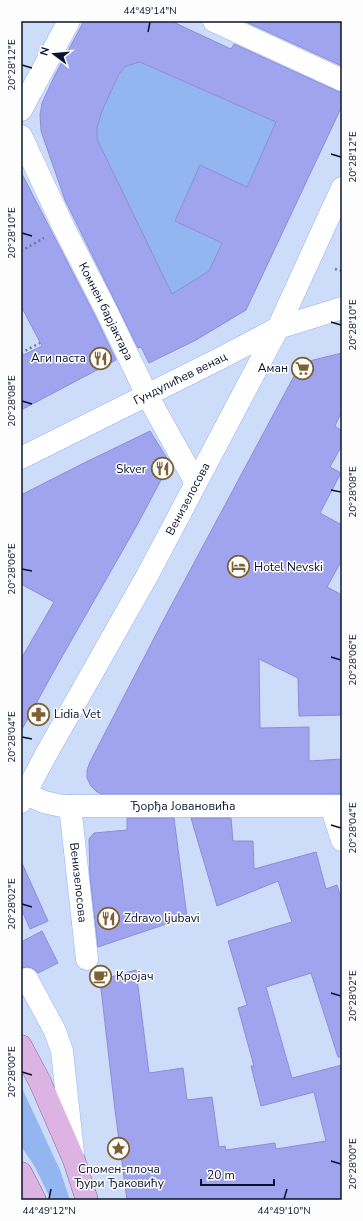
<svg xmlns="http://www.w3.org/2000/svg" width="363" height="1221" viewBox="0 0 363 1221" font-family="'Nunito Sans',sans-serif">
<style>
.green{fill:#94b6f0;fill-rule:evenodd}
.building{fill:#a0a4ee;stroke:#8b8ed6;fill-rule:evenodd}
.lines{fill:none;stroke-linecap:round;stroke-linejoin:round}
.minor-casing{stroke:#8eb4f8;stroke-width:23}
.major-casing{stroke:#825a97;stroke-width:23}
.path{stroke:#6c7a95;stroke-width:2.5;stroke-dasharray:2 3;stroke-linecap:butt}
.minor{stroke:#fff;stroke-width:22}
.major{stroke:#dcb3e3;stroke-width:22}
.ticks{fill:none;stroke:#07142d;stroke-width:1.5}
.labels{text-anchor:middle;stroke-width:3;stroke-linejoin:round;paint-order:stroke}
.street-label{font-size:12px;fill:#07142d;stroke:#fdfdfd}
.poi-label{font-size:12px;fill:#07142d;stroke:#fdfdfd;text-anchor:start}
.neatline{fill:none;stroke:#07142d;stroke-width:1.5}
.ticks-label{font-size:10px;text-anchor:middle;fill:#07142d}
</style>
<rect width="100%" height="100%" fill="#cdddf9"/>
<g class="green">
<path d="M 140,62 L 276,122 L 209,271 L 172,294 L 97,139 L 97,128 L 102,111 L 119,74 L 126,66 ZM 200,165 L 219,174 L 175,221 Z"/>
<polygon points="21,1086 60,1170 70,1200 51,1200 35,1167 21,1146"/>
</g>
<g class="building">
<path d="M 84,21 L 171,21 L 231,49 L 234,44 L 337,91 L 342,92 L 342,106 L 246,310 L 196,340 L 149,363 L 141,347 L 138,348 L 65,200 L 41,131 L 40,115 L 42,103 L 55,75 ZM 140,62 L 276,122 L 247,187 L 200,165 L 175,221 L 222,243 L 209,271 L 172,294 L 97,139 L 97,128 L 102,111 L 119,74 L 126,66 Z"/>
<polygon points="244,21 342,21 342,66"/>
<polygon points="21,172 95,316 116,360 21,410 21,356 42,346 21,306"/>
<polygon points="342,353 342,411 335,426 342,431 342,445 330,467 341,473 320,513 342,525 342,560 327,587 342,595 342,715 299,716 298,678 259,659 260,728 309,727 309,761 342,759 342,794 102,794 97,792 91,786 87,778 87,770 90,762 164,619 301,363"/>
<polygon points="150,431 170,463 136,527 55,669 21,731 21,659 54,602 21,584 21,495 84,463"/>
<polygon points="127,818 174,818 187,917 98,947 90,877 89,839 94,833 127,830"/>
<polygon points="191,818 231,818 233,841 253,841 254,869 316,852 326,889 337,885 342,901 342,1057 338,1057 311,973 266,987 292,1078 342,1065 342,1200 127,1200 115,1110 100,980 136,970 149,1073 183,1068 187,1100 212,1097 219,1147 225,1146 226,1150 275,1143 276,1149 326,1141 314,1092 261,1106 251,1066 254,1066 238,1008 247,1005 228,941 292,922 278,881 217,906"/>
<polygon points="21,861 48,921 30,929 21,908"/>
<polygon points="42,931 58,963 38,973 34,969 28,967 21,968 21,942"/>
</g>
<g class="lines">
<defs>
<g id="minor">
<polyline points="214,21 342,80"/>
<polyline points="21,110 69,21"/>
<path id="s1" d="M 21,136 L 64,228 L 106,310 L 147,395 L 196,483"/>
<path id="s2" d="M 21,458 L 221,358 L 278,328 L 342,308"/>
<path id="s3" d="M 26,794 L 44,802 L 62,806 L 342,806"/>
<path id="s4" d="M 21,802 L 44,758 L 147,576 L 278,328 L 342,188"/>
<path id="s5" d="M 70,806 L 87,959"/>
<polyline points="331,806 342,840"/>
<polyline points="27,979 55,1031 62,1051 73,1153"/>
</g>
<g id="major">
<polyline points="21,1046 40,1082 74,1160 87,1200"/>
<polyline points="21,1173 35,1200"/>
</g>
</defs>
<use href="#minor" class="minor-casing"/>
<use href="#major" class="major-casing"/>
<g class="path">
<polyline points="21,251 44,238"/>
<polyline points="335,269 342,271"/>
<polyline points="21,353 40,343"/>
</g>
<use href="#minor" class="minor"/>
<use href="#major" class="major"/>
</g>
<path class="ticks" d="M 148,32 L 150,22M 22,65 L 32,68M 331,154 L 341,157M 22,233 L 32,236M 331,322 L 341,325M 22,401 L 32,404M 331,490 L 341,492M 22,569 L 32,571M 331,657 L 341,660M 22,737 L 32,739M 331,825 L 341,828M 22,904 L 32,907M 331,993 L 341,996M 22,1072 L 32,1075M 331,1161 L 341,1164M 49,1199 L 51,1189M 284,1199 L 287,1189"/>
<defs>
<symbol id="restaurant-ring" viewBox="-11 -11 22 22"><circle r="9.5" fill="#fdfdfd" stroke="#7b6133" stroke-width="1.5"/><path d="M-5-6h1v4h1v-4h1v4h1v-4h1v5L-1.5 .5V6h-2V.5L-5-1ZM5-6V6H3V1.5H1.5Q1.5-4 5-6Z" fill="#7b6133"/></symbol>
<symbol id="supermarket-ring" viewBox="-11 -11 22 22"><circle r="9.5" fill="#fdfdfd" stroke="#7b6133" stroke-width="1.5"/><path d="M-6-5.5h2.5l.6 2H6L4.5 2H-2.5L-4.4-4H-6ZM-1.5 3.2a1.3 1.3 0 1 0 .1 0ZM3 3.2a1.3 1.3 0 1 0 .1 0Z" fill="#7b6133"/></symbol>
<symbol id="hotel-ring" viewBox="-11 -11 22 22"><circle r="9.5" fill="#fdfdfd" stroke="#7b6133" stroke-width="1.5"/><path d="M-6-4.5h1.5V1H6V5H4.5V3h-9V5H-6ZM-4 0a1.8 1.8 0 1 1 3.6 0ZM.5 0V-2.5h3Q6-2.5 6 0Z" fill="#7b6133"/></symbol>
<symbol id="pharmacy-ring" viewBox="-11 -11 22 22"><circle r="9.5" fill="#fdfdfd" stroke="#7b6133" stroke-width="1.5"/><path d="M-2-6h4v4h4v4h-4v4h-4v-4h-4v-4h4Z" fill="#7b6133"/></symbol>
<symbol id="cafe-ring" viewBox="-11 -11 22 22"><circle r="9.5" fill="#fdfdfd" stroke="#7b6133" stroke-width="1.5"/><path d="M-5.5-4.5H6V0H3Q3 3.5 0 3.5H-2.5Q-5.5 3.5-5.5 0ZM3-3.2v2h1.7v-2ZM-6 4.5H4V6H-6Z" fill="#7b6133"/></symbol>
<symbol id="sight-ring" viewBox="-11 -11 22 22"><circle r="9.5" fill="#fdfdfd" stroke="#7b6133" stroke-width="1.5"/><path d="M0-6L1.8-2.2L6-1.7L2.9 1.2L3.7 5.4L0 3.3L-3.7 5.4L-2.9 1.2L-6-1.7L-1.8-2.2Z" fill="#7b6133"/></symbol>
</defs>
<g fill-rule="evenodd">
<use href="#restaurant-ring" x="88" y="346" width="25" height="25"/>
<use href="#supermarket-ring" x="290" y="356" width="25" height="25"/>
<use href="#restaurant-ring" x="150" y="456" width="25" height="25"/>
<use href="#hotel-ring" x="226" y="554" width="25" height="25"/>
<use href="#pharmacy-ring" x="26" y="702" width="25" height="25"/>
<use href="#restaurant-ring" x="96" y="906" width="25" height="25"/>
<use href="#cafe-ring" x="88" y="964" width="25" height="25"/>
<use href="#sight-ring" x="106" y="1136" width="25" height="25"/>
</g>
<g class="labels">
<g class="street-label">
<text dy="4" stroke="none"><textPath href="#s1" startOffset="195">Комнен барјактара</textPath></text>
<text dy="4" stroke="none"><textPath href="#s2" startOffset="178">Гундулићев венац</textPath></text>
<text dy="4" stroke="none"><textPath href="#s4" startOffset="346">Венизелосова</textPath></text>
<text dy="4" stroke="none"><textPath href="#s3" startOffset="159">Ђорђа Јовановића</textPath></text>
<text dy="4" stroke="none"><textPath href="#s5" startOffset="77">Венизелосова</textPath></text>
</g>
<g class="poi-label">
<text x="86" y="362" text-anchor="end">Аги паста</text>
<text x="288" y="372" text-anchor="end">Аман</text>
<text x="146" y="473" text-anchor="end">Skver</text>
<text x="254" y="571">Hotel Nevski</text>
<text x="54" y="718">Lidia Vet</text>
<text x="124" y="922">Zdravo ljubavi</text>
<text x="116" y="980">Кројач</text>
<text x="119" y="1173" text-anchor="middle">Спомен-плоча<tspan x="119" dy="14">Ђури Ђаковићу</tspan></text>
</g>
</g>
<rect width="363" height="1221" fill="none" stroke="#fdfdfd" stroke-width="44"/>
<g transform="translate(54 54) rotate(286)" stroke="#fdfdfd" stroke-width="3" paint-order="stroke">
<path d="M0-3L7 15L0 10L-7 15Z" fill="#07142d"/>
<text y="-6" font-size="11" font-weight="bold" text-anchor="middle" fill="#07142d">N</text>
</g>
<path d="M201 1179v6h73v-6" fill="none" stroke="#07142d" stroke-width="2"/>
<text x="207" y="1179" font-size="12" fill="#07142d" stroke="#fdfdfd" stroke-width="3" paint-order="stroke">20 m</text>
<rect x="22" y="22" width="319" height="1177" class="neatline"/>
<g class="ticks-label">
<text x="150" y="14">44°49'14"N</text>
<text transform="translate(11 65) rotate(-90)" y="4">20°28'12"E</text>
<text transform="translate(352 157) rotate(-90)" y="4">20°28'12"E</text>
<text transform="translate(11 233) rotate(-90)" y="4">20°28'10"E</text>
<text transform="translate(352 325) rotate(-90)" y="4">20°28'10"E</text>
<text transform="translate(11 401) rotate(-90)" y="4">20°28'08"E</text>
<text transform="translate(352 492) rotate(-90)" y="4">20°28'08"E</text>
<text transform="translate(11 569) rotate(-90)" y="4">20°28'06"E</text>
<text transform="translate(352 660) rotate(-90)" y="4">20°28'06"E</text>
<text transform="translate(11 737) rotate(-90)" y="4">20°28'04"E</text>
<text transform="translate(352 828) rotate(-90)" y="4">20°28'04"E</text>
<text transform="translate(11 904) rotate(-90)" y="4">20°28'02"E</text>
<text transform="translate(352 996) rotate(-90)" y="4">20°28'02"E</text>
<text transform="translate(11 1072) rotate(-90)" y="4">20°28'00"E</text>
<text transform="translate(352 1164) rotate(-90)" y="4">20°28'00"E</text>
<text x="49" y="1214">44°49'12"N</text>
<text x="284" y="1214">44°49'10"N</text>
</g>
</svg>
